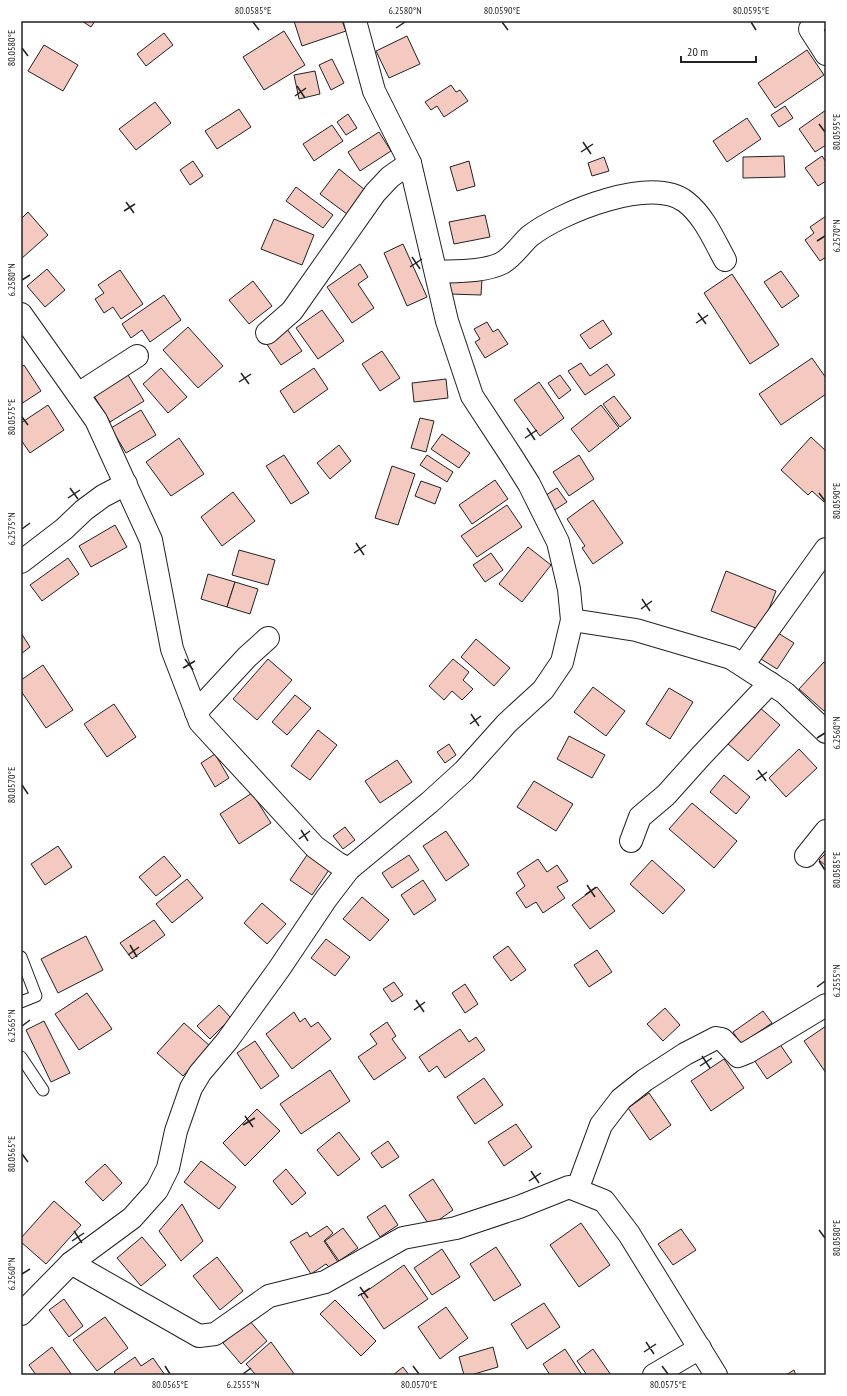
<svg xmlns="http://www.w3.org/2000/svg" width="847" height="1396" viewBox="0 0 847 1396" font-family="'PT Sans Narrow',sans-serif">
<style>
.building{fill:#f3c9c0;stroke:#222}
.lines{fill:none;stroke-linecap:round;stroke-linejoin:round}
.lane-casing{stroke:#222;stroke-width:13}
.street-casing{stroke:#222;stroke-width:24}
.lane{stroke:#fff;stroke-width:11}
.street{stroke:#fff;stroke-width:22}
.ticks{fill:none;stroke:#222;stroke-width:1.5}
.neatline{fill:none;stroke:#222;stroke-width:1.5}
.ticks-label{font-size:10px;text-anchor:middle;fill:#222}
</style>
<rect width="100%" height="100%" fill="#fff"/>
<g class="building">
<polygon points="82,21 95,21 91,27"/>
<polygon points="294,21 342,21 346,31 302,46"/>
<polygon points="284,31 305,65 264,90 243,57"/>
<polygon points="164,33 173,45 146,66 137,54"/>
<polygon points="407,36 420,64 389,78 376,51"/>
<polygon points="44,45 78,65 63,91 28,71"/>
<polygon points="807,50 824,75 775,108 758,83"/>
<polygon points="332,59 344,83 331,90 319,65"/>
<polygon points="315,71 320,94 299,99 294,75"/>
<polygon points="451,85 456,92 460,90 468,101 444,117 437,106 431,110 425,102"/>
<polygon points="155,102 171,123 136,150 119,129"/>
<polygon points="785,106 793,118 779,127 771,115"/>
<polygon points="239,109 251,127 217,149 205,131"/>
<polygon points="826,110 826,145 815,152 799,129"/>
<polygon points="348,114 357,128 346,135 337,122"/>
<polygon points="747,118 761,139 727,162 713,141"/>
<polygon points="332,125 343,141 314,161 303,144"/>
<polygon points="379,132 391,151 360,171 348,152"/>
<polygon points="784,156 785,177 743,178 743,157"/>
<polygon points="822,156 826,162 826,181 818,186 805,168"/>
<polygon points="604,157 609,171 592,176 588,163"/>
<polygon points="193,161 203,176 190,185 180,170"/>
<polygon points="469,161 475,186 457,191 450,167"/>
<polygon points="339,169 365,190 347,214 320,194"/>
<polygon points="296,187 333,215 323,228 286,201"/>
<polygon points="28,212 48,235 21,259 21,219"/>
<polygon points="485,215 490,237 454,244 449,222"/>
<polygon points="826,216 826,257 820,261 805,240 814,233 810,227"/>
<polygon points="274,219 314,235 302,265 261,249"/>
<polygon points="403,244 427,297 407,306 384,253"/>
<polygon points="360,264 368,277 358,284 374,308 352,323 327,287"/>
<polygon points="47,269 65,290 45,307 27,286"/>
<polygon points="120,270 143,304 121,319 113,307 104,313 95,299 104,293 98,285"/>
<polygon points="781,271 799,296 782,308 764,282"/>
<polygon points="732,274 779,345 750,364 704,293"/>
<polygon points="449,278 482,279 481,295 449,294"/>
<polygon points="253,281 272,306 249,324 229,300"/>
<polygon points="164,295 181,320 150,342 142,330 131,338 122,324"/>
<polygon points="322,310 344,341 318,359 296,328"/>
<polygon points="603,320 612,334 590,349 580,335"/>
<polygon points="487,322 493,332 498,329 508,344 485,358 475,342 480,339 474,329"/>
<polygon points="188,327 223,366 198,388 163,350"/>
<polygon points="287,329 302,351 281,365 266,343"/>
<polygon points="382,351 400,378 380,391 362,364"/>
<polygon points="812,358 826,378 826,394 781,425 759,394"/>
<polygon points="581,363 590,376 607,364 615,375 585,395 568,371"/>
<polygon points="24,365 41,391 21,404 21,367"/>
<polygon points="161,368 187,397 168,413 143,384"/>
<polygon points="314,368 328,389 294,413 280,391"/>
<polygon points="128,375 144,401 110,422 94,396"/>
<polygon points="560,375 571,390 559,399 548,383"/>
<polygon points="446,379 448,398 414,402 412,383"/>
<polygon points="539,382 564,418 540,436 514,400"/>
<polygon points="614,396 631,418 620,427 603,404"/>
<polygon points="48,405 64,430 30,453 21,440 21,423"/>
<polygon points="601,405 619,428 589,452 571,429"/>
<polygon points="141,410 156,435 126,453 111,428"/>
<polygon points="420,418 434,421 426,452 411,448"/>
<polygon points="442,434 470,453 459,468 431,449"/>
<polygon points="811,437 826,451 826,500 824,502 812,491 808,495 781,470"/>
<polygon points="179,438 204,474 171,496 146,462"/>
<polygon points="339,445 351,461 330,479 317,463"/>
<polygon points="284,455 309,493 291,504 266,466"/>
<polygon points="427,455 453,472 447,482 420,465"/>
<polygon points="579,455 594,479 569,496 553,472"/>
<polygon points="392,466 415,474 398,525 375,518"/>
<polygon points="495,480 508,499 472,524 459,505"/>
<polygon points="421,481 441,488 435,504 415,496"/>
<polygon points="557,488 567,502 553,511 543,497"/>
<polygon points="233,492 255,521 222,546 201,517"/>
<polygon points="593,500 623,543 593,564 582,548 585,546 567,519"/>
<polygon points="507,505 522,527 477,557 461,536"/>
<polygon points="115,525 127,547 91,567 79,546"/>
<polygon points="528,547 551,565 522,602 499,584"/>
<polygon points="239,550 275,560 268,585 232,575"/>
<polygon points="491,553 503,570 485,582 473,565"/>
<polygon points="68,558 79,574 42,601 30,585"/>
<polygon points="726,571 776,591 761,630 711,611"/>
<polygon points="208,574 235,582 227,607 201,599"/>
<polygon points="235,582 258,589 250,614 227,607"/>
<polygon points="21,633 30,647 21,654"/>
<polygon points="778,633 794,643 777,669 761,659"/>
<polygon points="476,639 510,668 494,686 461,657"/>
<polygon points="268,659 292,680 257,720 233,699"/>
<polygon points="453,659 469,672 463,680 473,689 462,700 452,691 444,700 429,686"/>
<polygon points="824,662 826,663 826,710 824,711 799,689"/>
<polygon points="43,665 73,710 46,728 21,691 21,680"/>
<polygon points="593,687 625,711 606,736 574,712"/>
<polygon points="669,688 693,702 670,739 646,724"/>
<polygon points="295,695 311,708 287,735 272,722"/>
<polygon points="114,704 136,737 107,757 84,724"/>
<polygon points="759,707 780,725 748,761 728,744"/>
<polygon points="318,730 337,745 310,780 291,766"/>
<polygon points="569,736 605,755 592,778 557,759"/>
<polygon points="449,744 456,755 445,763 437,752"/>
<polygon points="799,749 817,768 786,797 769,778"/>
<polygon points="215,754 229,778 215,787 201,763"/>
<polygon points="397,760 412,782 380,803 365,781"/>
<polygon points="724,775 750,797 736,814 710,792"/>
<polygon points="534,781 573,804 556,831 517,807"/>
<polygon points="252,793 271,823 239,844 220,814"/>
<polygon points="692,803 737,841 714,868 669,829"/>
<polygon points="345,827 355,840 343,849 333,836"/>
<polygon points="446,831 469,865 446,881 423,846"/>
<polygon points="58,846 72,867 45,885 31,864"/>
<polygon points="826,853 826,866 819,860"/>
<polygon points="307,855 329,870 312,895 290,880"/>
<polygon points="409,855 419,870 392,888 382,873"/>
<polygon points="164,856 181,876 156,896 139,877"/>
<polygon points="538,859 547,872 557,865 568,881 557,887 565,898 543,913 536,902 526,908 516,893 525,886 517,873"/>
<polygon points="652,860 685,890 663,914 630,884"/>
<polygon points="187,879 203,898 172,923 156,904"/>
<polygon points="423,880 436,900 414,915 401,895"/>
<polygon points="597,887 615,911 590,929 572,905"/>
<polygon points="362,897 389,920 370,941 343,919"/>
<polygon points="262,903 286,924 267,944 244,923"/>
<polygon points="154,920 165,935 132,959 120,943"/>
<polygon points="86,936 103,970 58,993 41,959"/>
<polygon points="326,939 350,957 335,976 311,958"/>
<polygon points="508,946 526,970 511,981 493,957"/>
<polygon points="597,950 612,972 589,987 574,965"/>
<polygon points="394,982 403,995 392,1002 383,989"/>
<polygon points="465,984 478,1004 465,1013 452,993"/>
<polygon points="87,993 112,1029 79,1050 55,1014"/>
<polygon points="219,1005 231,1018 210,1039 197,1026"/>
<polygon points="665,1008 680,1025 663,1041 647,1024"/>
<polygon points="763,1011 772,1023 741,1044 733,1032"/>
<polygon points="294,1012 300,1022 305,1018 311,1027 318,1022 331,1039 292,1069 266,1034"/>
<polygon points="44,1021 70,1073 51,1082 26,1030"/>
<polygon points="387,1022 396,1036 392,1039 406,1058 374,1080 358,1057 377,1044 370,1034"/>
<polygon points="184,1023 210,1046 183,1076 157,1053"/>
<polygon points="826,1026 826,1073 804,1041"/>
<polygon points="460,1029 469,1042 476,1037 485,1050 445,1078 437,1066 429,1072 419,1057"/>
<polygon points="777,1040 792,1062 767,1079 752,1057"/>
<polygon points="255,1041 279,1076 261,1089 237,1053"/>
<polygon points="724,1059 744,1088 711,1111 691,1081"/>
<polygon points="330,1070 350,1101 301,1134 280,1104"/>
<polygon points="484,1078 503,1105 475,1124 457,1097"/>
<polygon points="649,1093 671,1125 650,1140 628,1108"/>
<polygon points="257,1109 280,1131 245,1166 223,1143"/>
<polygon points="516,1124 532,1147 504,1166 488,1142"/>
<polygon points="339,1132 360,1159 338,1176 317,1150"/>
<polygon points="388,1141 399,1157 382,1168 371,1153"/>
<polygon points="201,1161 236,1187 219,1209 184,1182"/>
<polygon points="105,1164 122,1183 103,1201 85,1182"/>
<polygon points="286,1169 306,1193 292,1205 273,1181"/>
<polygon points="433,1179 453,1210 430,1226 409,1195"/>
<polygon points="54,1201 81,1225 46,1264 21,1242 21,1238"/>
<polygon points="182,1204 203,1241 181,1261 159,1231"/>
<polygon points="385,1205 398,1225 380,1237 367,1217"/>
<polygon points="581,1223 610,1265 579,1287 550,1245"/>
<polygon points="327,1226 333,1233 324,1241 338,1262 330,1268 326,1264 311,1274 290,1242 307,1232 310,1237"/>
<polygon points="343,1228 358,1248 339,1261 325,1241"/>
<polygon points="681,1229 696,1250 673,1265 658,1244"/>
<polygon points="142,1237 166,1265 141,1286 117,1258"/>
<polygon points="496,1247 521,1285 494,1301 470,1264"/>
<polygon points="442,1249 460,1277 432,1295 414,1268"/>
<polygon points="217,1257 243,1291 220,1310 193,1276"/>
<polygon points="404,1265 428,1299 384,1329 361,1295"/>
<polygon points="64,1299 83,1326 69,1337 49,1310"/>
<polygon points="335,1300 376,1341 361,1356 320,1314"/>
<polygon points="544,1303 560,1327 527,1349 511,1324"/>
<polygon points="446,1307 468,1338 440,1359 418,1327"/>
<polygon points="105,1317 128,1348 97,1371 73,1340"/>
<polygon points="249,1320 267,1341 241,1364 223,1343"/>
<polygon points="271,1342 295,1375 256,1375 246,1364"/>
<polygon points="52,1347 72,1375 36,1375 29,1365"/>
<polygon points="493,1347 498,1367 471,1375 464,1375 459,1357"/>
<polygon points="565,1349 582,1375 550,1375 543,1364"/>
<polygon points="593,1349 611,1375 587,1375 577,1361"/>
<polygon points="135,1357 141,1366 153,1358 165,1375 117,1375 114,1372"/>
<polygon points="403,1367 409,1375 393,1375"/>
<polygon points="794,1370 796,1375 786,1375"/>
</g>
<g class="lines">
<defs>
<g id="lane">
<polyline points="21,957 36,996 21,1002"/>
<polyline points="21,1057 43,1090"/>
</g>
<g id="street">
<polyline points="817,21 810,29 826,54"/>
<path d="M 436,272 C 455,271 485,272 502,263 C 513,257 521,244 530,236 C 561,212 652,175 686,202 C 704,216 714,240 725,260"/>
<polyline points="21,314 96,420 151,540 172,649 200,722 315,847 337,863 349,869"/>
<polyline points="267,333 292,311 375,193 390,177 410,163"/>
<polyline points="78,394 137,356"/>
<polyline points="21,562 64,529 84,510 103,496 126,484"/>
<polyline points="572,620 636,630 731,658 785,693 826,732"/>
<polyline points="743,665 826,549"/>
<polyline points="196,712 247,657 268,638"/>
<polyline points="631,841 640,817 666,795 701,756 770,683"/>
<polyline points="806,856 826,831"/>
<polyline points="577,1190 601,1125 621,1099 645,1080 685,1054 716,1038 722,1039 738,1056 748,1052 826,1005"/>
<polyline points="71,1263 199,1336 215,1334 269,1296 325,1282 403,1238 456,1228 519,1207 569,1187 604,1201 629,1234 716,1375"/>
<polyline points="21,1314 71,1263 132,1218 157,1190 168,1168 176,1131 191,1088 200,1073 227,1041 279,969 326,899 349,869 430,802 464,771 507,723 543,690 562,662 572,620 569,589 558,542 529,484 512,457 472,396 447,321 410,163 374,91 355,21"/>
<polyline points="654,1375 700,1348"/>
</g>
</defs>
<use href="#lane" class="lane-casing"/>
<use href="#street" class="street-casing"/>
<use href="#lane" class="lane"/>
<use href="#street" class="street"/>
</g>
<path class="ticks" d="M 253,22 L 259,30M 502,22 L 508,30M 751,22 L 756,30M 396,28 L 405,22M 22,48 L 28,56M 297,86 L 305,98M 295,96 L 306,88M 819,124 L 825,132M 583,142 L 591,154M 581,152 L 593,144M 126,202 L 134,213M 124,211 L 135,204M 817,241 L 825,236M 412,257 L 420,269M 410,267 L 422,259M 22,280 L 30,275M 698,313 L 706,324M 696,323 L 708,315M 241,373 L 249,384M 239,382 L 251,374M 22,417 L 28,425M 527,428 L 535,440M 525,438 L 537,430M 70,488 L 78,499M 819,493 L 825,501M 68,498 L 80,490M 22,529 L 30,523M 356,543 L 364,555M 354,553 L 366,545M 642,599 L 650,611M 641,609 L 652,601M 185,659 L 193,670M 183,668 L 195,661M 471,714 L 479,726M 470,724 L 481,716M 817,738 L 825,733M 758,770 L 766,781M 756,780 L 767,772M 22,785 L 28,794M 301,830 L 308,841M 299,839 L 310,831M 819,861 L 825,870M 587,885 L 595,897M 585,895 L 596,887M 130,945 L 137,957M 128,955 L 139,947M 817,987 L 825,981M 416,1000 L 424,1012M 414,1010 L 425,1002M 22,1026 L 30,1020M 702,1056 L 710,1068M 700,1066 L 712,1058M 245,1116 L 253,1127M 243,1125 L 255,1118M 22,1154 L 28,1162M 531,1171 L 539,1183M 529,1181 L 541,1173M 819,1230 L 825,1238M 74,1231 L 82,1243M 72,1241 L 84,1233M 22,1274 L 30,1269M 360,1287 L 368,1298M 358,1296 L 370,1288M 646,1342 L 654,1354M 644,1352 L 656,1344M 165,1366 L 170,1374M 413,1366 L 419,1374M 662,1366 L 668,1374M 243,1374 L 251,1368"/>
<rect width="847" height="1396" fill="none" stroke="#ffffff" stroke-width="44"/>
<path d="M681 56v6h75v-6" fill="none" stroke="#222222" stroke-width="2"/>
<text x="687" y="56" font-size="12" fill="#222222" stroke="#ffffff" stroke-width="3" paint-order="stroke">20 m</text>
<rect x="22" y="22" width="803" height="1352" class="neatline"/>
<g class="ticks-label">
<text x="253" y="14">80.0585°E</text>
<text x="405" y="14">6.2580°N</text>
<text x="502" y="14">80.0590°E</text>
<text x="751" y="14">80.0595°E</text>
<text transform="translate(11 48) rotate(-90)" y="4">80.0580°E</text>
<text transform="translate(836 132) rotate(-90)" y="4">80.0595°E</text>
<text transform="translate(836 236) rotate(-90)" y="4">6.2570°N</text>
<text transform="translate(11 280) rotate(-90)" y="4">6.2580°N</text>
<text transform="translate(11 417) rotate(-90)" y="4">80.0575°E</text>
<text transform="translate(836 501) rotate(-90)" y="4">80.0590°E</text>
<text transform="translate(11 529) rotate(-90)" y="4">6.2575°N</text>
<text transform="translate(836 733) rotate(-90)" y="4">6.2560°N</text>
<text transform="translate(11 785) rotate(-90)" y="4">80.0570°E</text>
<text transform="translate(836 870) rotate(-90)" y="4">80.0585°E</text>
<text transform="translate(836 981) rotate(-90)" y="4">6.2555°N</text>
<text transform="translate(11 1026) rotate(-90)" y="4">6.2565°N</text>
<text transform="translate(11 1154) rotate(-90)" y="4">80.0565°E</text>
<text transform="translate(836 1238) rotate(-90)" y="4">80.0580°E</text>
<text transform="translate(11 1274) rotate(-90)" y="4">6.2560°N</text>
<text x="170" y="1388">80.0565°E</text>
<text x="243" y="1388">6.2555°N</text>
<text x="419" y="1388">80.0570°E</text>
<text x="668" y="1388">80.0575°E</text>
</g>
</svg>
